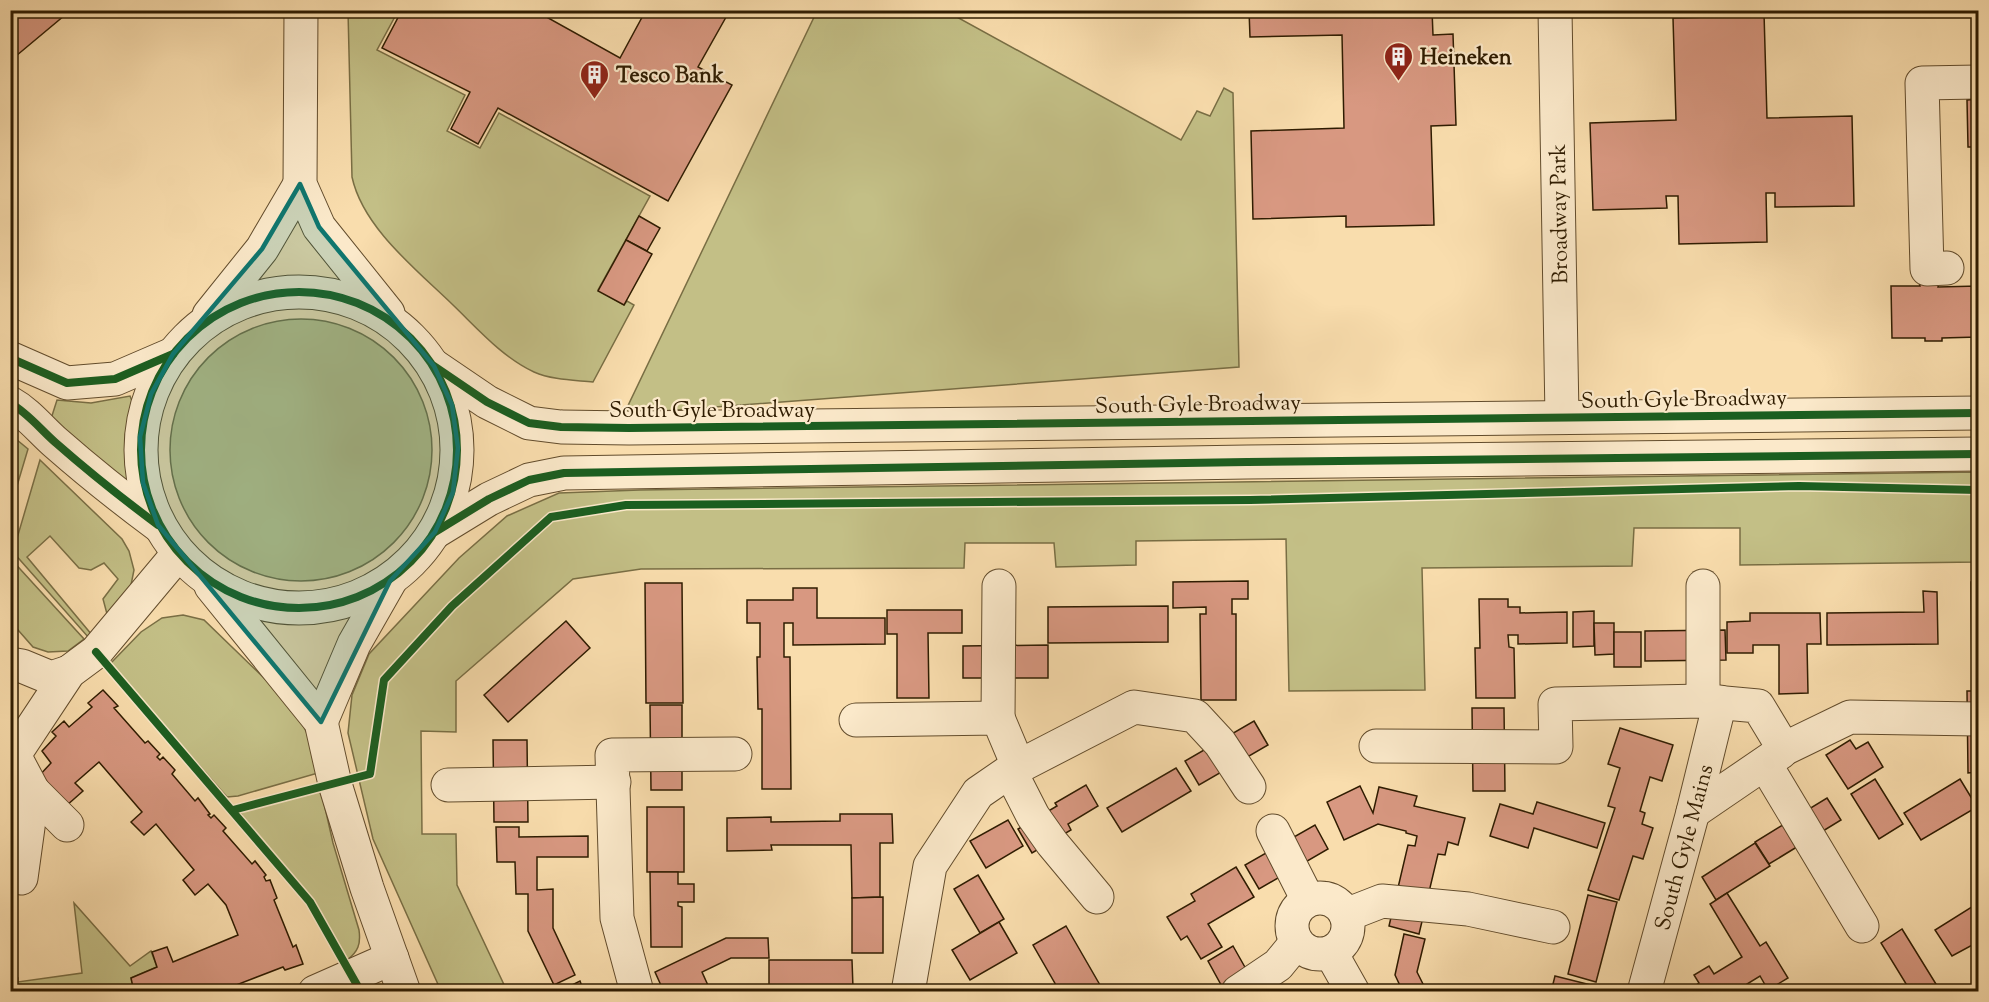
<svg xmlns="http://www.w3.org/2000/svg" width="1989" height="1002" viewBox="0 0 1989 1002" font-family="'Sorts Mill Goudy',serif">
<style>
.green{fill:#c3bf86;stroke:#796e44;stroke-width:1.5}
.building{fill:#d89881;stroke:#2f1c01;stroke-width:1.5}
.lines{fill:none;stroke-linecap:round;stroke-linejoin:round}
.minor-casing{stroke:#624c2c;stroke-width:35}
.minor{stroke:#fbe9ca;stroke-width:33}
.cycleway-casing{stroke:#fbe9ca;stroke-width:11}
.cycleway{stroke:#1b5e20;stroke-width:8}
.marked{fill:#0f766e;fill-opacity:0.2;stroke:#0f766e;stroke-width:4.5;stroke-linejoin:round}
.labels{text-anchor:middle;stroke-width:4.5;stroke-linejoin:round;paint-order:stroke}
.poi-label{font-size:22px;font-weight:bold;fill:#2f1c01;stroke:#fbe9ca;text-anchor:start}
.street-label{font-size:22px;fill:#2f1c01;stroke:#fbe9ca}
</style>
<rect width="100%" height="100%" fill="#f9ddad"/>
<filter id="stains"><feTurbulence type="fractalNoise" baseFrequency=".00333" numOctaves="4"/><feColorMatrix values="0 0 0 0 .2 0 0 0 0 .09 0 0 0 0 .02 0 0 0 .5 -.17"/></filter>
<radialGradient id="worn" r=".72"><stop offset=".6" stop-color="#630" stop-opacity="0"/><stop offset="1" stop-color="#630" stop-opacity=".3"/></radialGradient>
<g class="green">
<path d="M 348,11 L 398,11 L 377,50 L 465,95 L 447,131 L 480,148 L 499,113 L 650,196 L 598,290 L 624,305 L 627,301 L 634,305 L 593,382 C 574,380 552,380 534,372 C 502,357 478,329 453,305 C 417,270 363,228 352,177 Z"/>
<polygon points="817,11 946,11 1181,140 1197,111 1210,116 1224,88 1233,93 1239,367 624,414"/>
<circle cx="301" cy="450" r="131"/>
<polygon points="130,396 132,401 126,449 128,483 50,422 57,400 91,403"/>
<polygon points="11,435 28,449 11,506"/>
<polygon points="40,460 122,539 129,551 134,570 130,590 107,614 103,599 118,579 104,563 91,570 79,568 50,536 27,557 92,635 89,638 13,552"/>
<polygon points="1978,472 1978,562 1740,565 1740,528 1634,528 1632,566 1422,568 1425,690 1289,691 1286,539 1136,541 1136,565 1056,567 1054,543 965,543 964,568 641,569 573,579 456,681 456,732 421,731 422,834 456,834 457,885 507,991 441,991 373,839 348,733 352,695 369,654 459,558 507,516 559,493 640,490"/>
<polygon points="10,558 84,639 68,651 48,652 33,647 11,622"/>
<polygon points="183,615 204,620 293,706 313,745 318,773 238,796 227,797 110,664 141,632 162,618"/>
<path d="M 321,790 L 333,843 L 359,930 C 361,944 358,952 347,960 L 310,896 L 242,816 L 241,813 L 247,809 Z"/>
<polygon points="74,903 130,966 151,951 157,967 131,978 134,991 11,992 11,978 18,978 18,982 82,973"/>
</g>
<g class="building">
<polygon points="10,10 71,10 10,61"/>
<polygon points="402,10 534,10 620,58 646,10 730,10 698,67 732,85 668,201 498,108 478,144 451,129 470,92 382,48"/>
<polygon points="1249,10 1432,10 1433,35 1453,34 1456,125 1431,126 1434,225 1346,227 1346,216 1253,219 1251,131 1344,128 1342,35 1250,37"/>
<polygon points="1708,10 1740,10 1740,13 1764,13 1767,118 1852,116 1854,206 1775,207 1775,193 1766,193 1767,242 1679,244 1678,196 1666,196 1667,208 1593,210 1590,123 1676,120 1673,18 1708,17"/>
<polygon points="1978,99 1978,147 1968,147 1967,100"/>
<polygon points="639,216 660,228 647,251 626,240"/>
<polygon points="626,240 652,254 624,305 598,291"/>
<polygon points="1919,282 1939,282 1938,287 1978,286 1978,337 1942,338 1942,341 1925,341 1925,338 1892,338 1891,286 1920,286"/>
<polygon points="1248,581 1248,599 1232,599 1232,614 1236,614 1236,700 1201,700 1200,614 1206,614 1206,607 1173,608 1173,582"/>
<polygon points="1971,582 1978,582 1978,686 1972,687"/>
<polygon points="645,583 682,583 683,703 646,703"/>
<polygon points="793,588 817,588 817,618 885,618 885,644 793,645 793,623 784,623 784,657 790,657 791,789 762,789 762,709 758,709 757,657 760,657 760,623 747,623 747,600 793,600"/>
<polygon points="1923,591 1937,592 1938,644 1827,645 1827,613 1924,612"/>
<polygon points="1479,599 1508,599 1508,607 1520,607 1520,613 1567,612 1567,643 1518,644 1518,635 1508,635 1509,647 1514,648 1515,698 1476,698 1475,648 1480,648"/>
<polygon points="1168,606 1168,642 1048,643 1048,607"/>
<polygon points="887,610 962,610 962,633 928,633 929,698 897,698 897,634 887,634"/>
<polygon points="1594,611 1594,646 1573,647 1573,612"/>
<polygon points="1750,613 1820,613 1821,644 1807,644 1808,693 1779,694 1779,645 1753,645 1753,653 1727,653 1727,622 1750,621"/>
<polygon points="566,621 590,648 508,722 484,695"/>
<polygon points="1594,623 1614,623 1614,654 1595,655"/>
<polygon points="1725,630 1726,660 1645,661 1645,631"/>
<rect x="1614" y="632" width="27" height="35"/>
<polygon points="1048,645 1048,678 963,678 963,646"/>
<polygon points="103,690 118,706 114,708 145,743 148,741 160,754 157,757 160,760 163,757 175,770 172,774 195,801 198,798 210,814 208,815 211,818 214,815 226,828 223,831 252,864 255,861 266,875 264,877 266,881 270,880 277,898 274,900 293,947 296,945 303,964 285,970 283,967 236,985 238,988 230,992 134,992 131,978 157,967 152,952 167,947 173,962 238,935 226,905 208,884 195,895 183,880 194,870 156,824 144,835 131,822 142,812 99,762 75,783 83,791 66,806 38,777 51,763 42,751 56,736 52,732 64,721 69,727 92,707 88,703"/>
<polygon points="1967,691 1978,691 1978,772 1968,773"/>
<polygon points="650,705 682,705 682,790 651,790"/>
<polygon points="1472,708 1504,708 1505,791 1473,791"/>
<polygon points="1254,721 1268,745 1199,785 1185,761"/>
<polygon points="1620,728 1673,745 1662,781 1650,777 1640,811 1645,813 1642,824 1653,828 1643,859 1633,856 1619,900 1588,890 1615,808 1608,806 1620,768 1608,764"/>
<polygon points="493,740 527,740 528,822 494,822"/>
<polygon points="1850,740 1856,749 1868,742 1883,767 1848,789 1826,755"/>
<polygon points="1176,768 1191,791 1122,832 1107,808"/>
<polygon points="1875,779 1903,824 1879,839 1851,794"/>
<polygon points="1960,779 1977,807 1921,840 1904,813"/>
<polygon points="1086,785 1098,806 1068,824 1071,830 1032,853 1018,829 1057,806 1055,803"/>
<polygon points="1360,786 1373,813 1379,787 1417,796 1414,806 1465,818 1458,845 1448,842 1445,855 1438,854 1419,934 1389,926 1408,845 1415,846 1417,836 1406,833 1406,831 1378,824 1344,840 1327,802"/>
<polygon points="1827,798 1841,820 1769,864 1755,842"/>
<polygon points="1537,802 1605,823 1597,848 1534,828 1528,848 1490,836 1500,804 1533,814"/>
<rect x="647" y="807" width="37" height="65"/>
<polygon points="840,814 892,814 893,843 880,843 880,897 852,898 851,845 771,845 772,850 727,851 727,818 771,817 771,822 840,821"/>
<polygon points="1008,820 1023,846 986,868 970,841"/>
<polygon points="1315,825 1328,849 1259,889 1245,865"/>
<polygon points="496,827 519,827 519,837 588,836 588,857 537,857 537,890 553,889 553,928 575,975 554,985 528,931 528,894 516,894 515,862 497,862"/>
<polygon points="1755,843 1770,866 1716,900 1702,877"/>
<polygon points="1236,867 1254,897 1208,924 1222,947 1201,959 1187,936 1181,940 1167,917 1195,901 1191,894"/>
<polygon points="650,872 678,872 678,884 694,884 694,902 678,902 678,906 682,907 682,947 651,947"/>
<polygon points="978,875 1004,919 980,933 954,889"/>
<polygon points="1727,893 1760,946 1766,942 1788,978 1768,990 1760,976 1747,984 1752,992 1686,992 1699,983 1694,975 1709,966 1714,974 1742,957 1710,904"/>
<polygon points="1588,895 1617,902 1596,982 1568,974"/>
<polygon points="883,897 883,953 852,953 852,898"/>
<polygon points="1978,903 1978,930 1973,934 1978,942 1952,956 1935,930"/>
<polygon points="999,922 1017,953 970,980 952,950"/>
<polygon points="1066,926 1104,992 1060,992 1033,945"/>
<polygon points="1902,929 1939,989 1943,987 1946,992 1911,992 1881,943"/>
<polygon points="1404,934 1425,939 1417,972 1427,992 1403,992 1395,975"/>
<polygon points="726,938 768,938 769,958 731,958 702,972 711,992 681,992 680,989 664,992 655,972"/>
<polygon points="1233,946 1259,992 1225,992 1208,961"/>
<polygon points="769,960 852,960 853,988 769,989"/>
<polygon points="1555,976 1607,989 1606,992 1551,992"/>
<polygon points="580,981 584,992 558,992"/>
</g>
<g class="lines">
<defs>
<g id="minor">
<polyline points="301,10 300,184 319,227 388,313"/>
<polyline points="1555,10 1562,417"/>
<polyline points="1947,268 1927,269 1922,83 1978,82"/>
<circle cx="299" cy="450" r="158"/>
<polyline points="209,315 262,249 300,184"/>
<polyline points="10,358 67,383 115,379 173,354"/>
<polyline points="434,366 487,402 529,423 561,427 629,428 1978,413"/>
<path d="M 10,403 C 28,413 41,430 56,443 C 89,472 123,499 158,525"/>
<polyline points="435,532 489,499 529,480 564,473 1247,462 1978,454"/>
<polyline points="211,586 321,722 335,784 367,888 404,992"/>
<polyline points="1703,586 1703,701"/>
<polyline points="10,664 22,666 51,678 69,672"/>
<polyline points="998,718 999,586"/>
<polyline points="856,720 998,718 1019,768"/>
<polyline points="321,722 354,644 390,581"/>
<polyline points="1376,746 1556,747 1555,704 1703,701 1758,706 1784,749 1850,717 1978,719"/>
<polyline points="1765,764 1862,926"/>
<polyline points="1010,771 1033,816 1052,843 1097,897"/>
<polyline points="448,785 614,782"/>
<polyline points="33,791 67,825"/>
<polyline points="1693,812 1781,752"/>
<polyline points="1273,831 1308,900"/>
<polyline points="21,878 33,791 14,755 69,672 96,652 178,554"/>
<circle cx="1320" cy="926" r="28"/>
<polyline points="1346,915 1382,901 1468,909 1553,927"/>
<polyline points="1331,953 1353,992"/>
<polyline points="315,992 392,958"/>
<polyline points="637,992 617,918 612,755 735,754"/>
<polyline points="908,992 930,866 978,793 1010,771 1134,707 1195,716 1220,743 1249,787"/>
<polyline points="1238,992 1278,965 1296,943"/>
<polyline points="1644,992 1693,812 1720,702"/>
</g>
</defs>
<use href="#minor" class="minor-casing"/>
<use href="#minor" class="minor"/>
<defs>
<g id="cycleway">
<circle cx="299" cy="450" r="158"/>
<polyline points="10,358 67,383 115,379 173,354"/>
<polyline points="434,366 487,402 529,423 561,427 629,428 1978,413"/>
<path d="M 10,403 C 28,413 41,430 56,443 C 89,472 123,499 158,525"/>
<polyline points="435,532 489,499 529,480 564,473 1247,462 1978,454"/>
<polyline points="96,652 310,902 361,992"/>
<polyline points="233,810 370,774 384,680 452,606 551,517 626,505 1250,500 1799,486 1978,490"/>
</g>
</defs>
<use href="#cycleway" class="cycleway-casing"/>
<use href="#cycleway" class="cycleway"/>
</g>
<path class="marked" d="M 300,184 L 319,227 L 434,366 L 452,405 L 458,448 L 453,492 L 435,532 L 390,581 L 321,722 L 158,525 L 143,483 L 140,437 L 151,394 L 173,354 L 262,249 Z"/>
<defs>
<symbol id="building-pin" viewBox="-11 -11 22 30"><path d="M0 17L-7.5 6A9.5 9.5 0 1 1 7.5 6Z" fill="#8f2418" stroke="#fbe9ca"/><path d="M-4-6H4V6H1V3H-1V6H-4ZM-2.5-4.3h1.7v1.8h-1.7ZM.8-4.3h1.7v1.8H.8ZM-2.5-1h1.7V.8h-1.7ZM.8-1h1.7V.8H.8Z" fill="#fff"/></symbol>
</defs>
<g fill-rule="evenodd">
<use href="#building-pin" x="1382" y="40" width="33" height="45"/>
<use href="#building-pin" x="578" y="58" width="33" height="45"/>
</g>
<g class="labels">
<g class="poi-label">
<text x="1420" y="64">Heineken</text>
<text x="616" y="82">Tesco Bank</text>
</g>
<g class="street-label">
<text transform="translate(1558 214) rotate(-91)" y="8">Broadway Park</text>
<text transform="translate(1684 398) rotate(-1)" y="8">South Gyle Broadway</text>
<text transform="translate(1198 403) rotate(-1)" y="8">South Gyle Broadway</text>
<text x="712" y="417">South Gyle Broadway</text>
<text transform="translate(1683 847) rotate(-75)" y="8">South Gyle Mains</text>
</g>
</g>
<rect width="1989" height="1002" fill="none" stroke="#f9ddad" stroke-width="36"/>
<rect x="12" y="12" width="1965" height="978" fill="none" stroke="#2f1c01" stroke-width="3"/>
<rect x="18" y="18" width="1953" height="966" fill="none" stroke="#2f1c01" stroke-width="1.5"/>
<rect width="100%" height="100%" filter="url(#stains)"/>
<rect width="100%" height="100%" fill="url(#worn)"/>
</svg>
